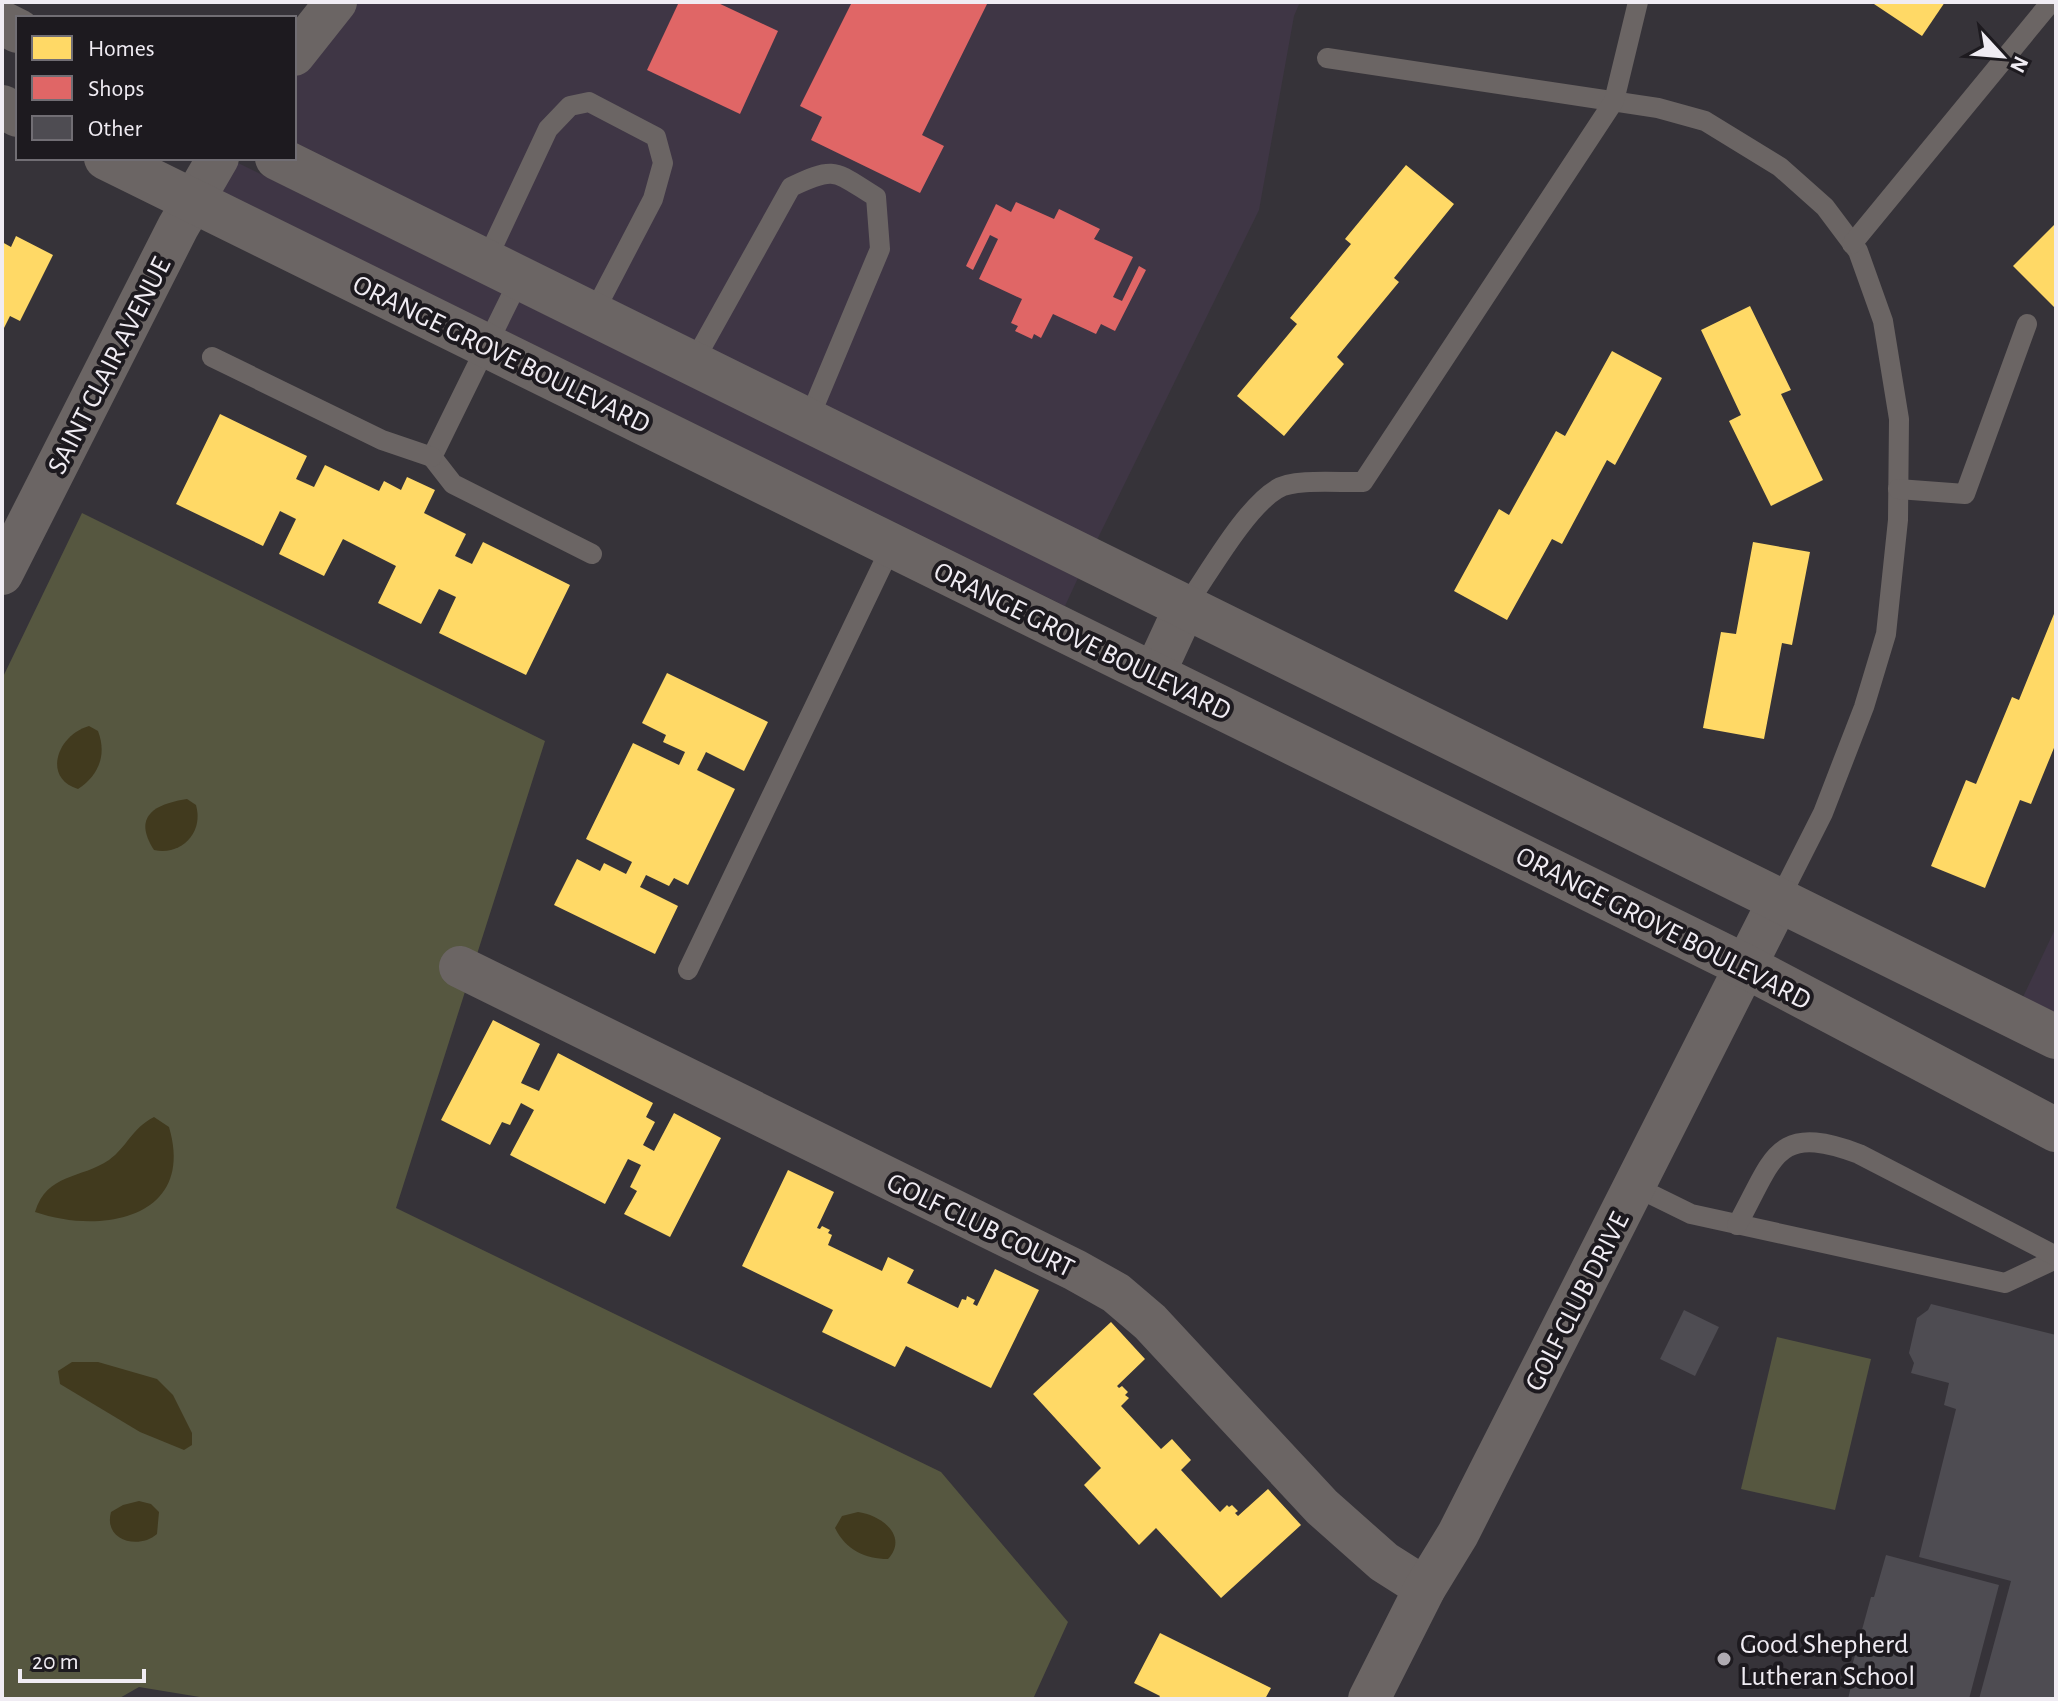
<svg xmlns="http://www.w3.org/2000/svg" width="2058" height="1701" viewBox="0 0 2058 1701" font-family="'Alegreya Sans',sans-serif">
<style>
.built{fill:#3f3645}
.green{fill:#565740}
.sand{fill:#413a1e}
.homes{fill:#ffd966}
.shops{fill:#e06666}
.building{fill:#4e4c52}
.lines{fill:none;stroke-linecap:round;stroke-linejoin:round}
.service{stroke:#6b6564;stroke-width:20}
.minor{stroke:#6b6564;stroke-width:42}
.tertiary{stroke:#6b6564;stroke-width:44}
.poi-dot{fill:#afabb2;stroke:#1d1a1f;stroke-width:3}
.labels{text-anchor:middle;stroke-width:8;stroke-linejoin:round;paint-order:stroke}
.street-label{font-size:28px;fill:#f0ecf3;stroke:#1d1a1f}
.poi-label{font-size:28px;fill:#f0ecf3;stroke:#1d1a1f;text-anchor:start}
</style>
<rect width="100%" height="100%" fill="#363339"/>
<g class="built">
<polygon points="345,2 1300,2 1294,16 1259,210 1097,540 294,142 294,70"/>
<polygon points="228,158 1078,578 1065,606 207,184"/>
<polygon points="2056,927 2056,1013 2023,997"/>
</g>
<g class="green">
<polygon points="82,513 545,741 396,1208 941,1472 1068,1622 1033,1699 212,1699 139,1687 118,1699 2,1699 2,679"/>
<polygon points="1777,1337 1871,1359 1835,1510 1741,1489"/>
</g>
<g class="sand">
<path d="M 89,726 L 98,731 C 107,755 99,775 78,789 C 42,778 57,735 89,726 Z"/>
<path d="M 187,799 L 196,805 C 204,833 181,856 154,850 C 132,816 155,804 187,799 Z"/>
<path d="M 154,1117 L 169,1127 C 196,1218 102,1235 35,1212 C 47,1173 81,1179 109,1160 C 128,1146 131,1129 154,1117 Z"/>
<polygon points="72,1362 98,1362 157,1379 173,1395 192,1433 192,1445 184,1450 140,1432 60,1384 58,1371"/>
<path d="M 139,1501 L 151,1504 L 159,1512 L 157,1534 C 139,1550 103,1541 111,1512 L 123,1505 Z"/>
<path d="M 858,1512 C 881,1515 909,1536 888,1559 C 865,1559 846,1550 835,1528 L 842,1516 Z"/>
</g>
<g class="homes">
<polygon points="1871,2 1945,2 1922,36"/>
<polygon points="1406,165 1454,204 1394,278 1399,282 1337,357 1344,364 1284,436 1237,396 1297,324 1290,318 1351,244 1345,239"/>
<polygon points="2056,223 2056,309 2013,266"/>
<polygon points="16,236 53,255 20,321 10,316 2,332 2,242 11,247"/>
<polygon points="1750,306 1791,390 1781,394 1823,480 1771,506 1729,421 1741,415 1701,330"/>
<polygon points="1612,351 1662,378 1615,465 1607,460 1562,544 1552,539 1507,620 1454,591 1499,509 1509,515 1556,431 1565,436"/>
<polygon points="220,414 307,456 296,479 314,487 325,465 379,491 384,481 401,490 407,477 435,490 424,513 466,534 455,556 472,564 483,542 570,585 526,675 439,633 456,597 439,589 421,624 378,603 396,566 343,539 324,576 279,554 296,519 280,511 263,546 176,504"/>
<polygon points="1753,542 1810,552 1792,645 1782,643 1764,739 1703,728 1721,632 1736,634"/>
<polygon points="2056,609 2056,743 2031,804 2020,800 1985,888 1931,866 1966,780 1976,784 2012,697 2019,700"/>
<polygon points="667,673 768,722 744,771 706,752 697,770 735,789 688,885 674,878 669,886 646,875 640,887 678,906 655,954 554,905 577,859 600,871 604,863 626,874 632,862 586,839 633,743 679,765 685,752 663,742 666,735 642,723"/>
<polygon points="493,1020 540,1044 521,1083 539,1091 558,1053 653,1103 646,1117 655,1122 643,1145 654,1151 674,1113 721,1138 670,1237 624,1214 637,1191 630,1187 641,1165 628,1159 605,1204 510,1155 534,1110 521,1103 510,1125 502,1122 490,1145 441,1120"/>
<polygon points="788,1170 834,1192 817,1228 820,1229 822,1226 830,1230 828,1233 832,1235 828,1245 882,1271 888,1257 914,1270 907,1283 958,1308 962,1299 966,1300 967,1296 975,1300 973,1304 977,1306 995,1269 1039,1290 991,1388 906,1346 895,1367 822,1332 833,1310 742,1266"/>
<polygon points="1111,1322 1145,1359 1117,1386 1119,1388 1122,1386 1128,1392 1125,1395 1129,1398 1121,1406 1161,1449 1172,1439 1191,1460 1181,1470 1220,1512 1227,1505 1229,1507 1232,1505 1238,1511 1235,1513 1238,1516 1268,1489 1301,1525 1221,1598 1156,1528 1139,1545 1084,1485 1101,1468 1033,1394"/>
<polygon points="1160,1633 1271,1688 1265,1699 1158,1699 1160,1696 1134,1683"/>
</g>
<g class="shops">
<polygon points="679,2 716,2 778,31 740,114 647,70"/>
<polygon points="852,2 988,2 922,135 944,146 920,193 811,140 822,117 800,106"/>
<polygon points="1016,202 1054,219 1059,209 1100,229 1094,239 1133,257 1113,297 1122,301 1139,266 1146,270 1115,331 1101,324 1096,334 1053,314 1041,338 1034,334 1032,339 1015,331 1018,326 1011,323 1022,299 979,279 998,239 990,235 973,270 966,266 996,204 1011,212"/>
</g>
<g class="building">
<polygon points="1931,1304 2056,1335 2054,1407 2056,1699 1979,1699 2011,1581 1919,1557 1956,1409 1944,1405 1949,1383 1911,1373 1914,1363 1909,1353 1917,1318 1928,1310"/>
<polygon points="1684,1310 1719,1327 1695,1376 1660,1359"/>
<polygon points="1886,1555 1999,1585 1969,1699 1848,1699 1853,1678 1849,1677 1871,1597 1874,1597"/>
</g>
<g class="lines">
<g class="service">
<polyline points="1327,58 1658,108 1705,121 1780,167 1825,207 1858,251 1883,321 1899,419 1898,520 1886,634 1864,707 1823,813 1779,900"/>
<polyline points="1852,244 2051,2"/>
<polyline points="486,261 548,129 570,106 589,102 656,137 663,163 653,199 593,314"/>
<polyline points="520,278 432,457 453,484 592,554"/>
<polyline points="212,357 382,440 432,457"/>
<path d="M 693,363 L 791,187 C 837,165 835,172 876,197 L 880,249 L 808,421"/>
<polyline points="1898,489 1965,494 2027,324"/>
<path d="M 1185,607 C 1208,575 1244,509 1277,489 C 1294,478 1342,483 1363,482 L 1614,101 L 1638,2"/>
<polyline points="688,970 892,545"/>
<polyline points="1634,1186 1691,1214 2005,1283 2056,1259"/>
<path d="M 1737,1225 C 1774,1159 1774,1122 1859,1154 L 2056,1256"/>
</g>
<g class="minor">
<polyline points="294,55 336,2"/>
<polyline points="2,574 178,227 218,158"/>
<polyline points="1154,674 1185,607"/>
<polyline points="460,967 1075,1270 1116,1293 1150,1322 1322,1507 1384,1562 1425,1588"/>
<polyline points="1369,1699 1425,1588 1458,1534 1779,900"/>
</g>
<g class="tertiary">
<polyline points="2,23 18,31"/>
<polyline points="2,107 18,115"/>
<polyline points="106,158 1745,966 2056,1130"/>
<polyline points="277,158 2056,1037"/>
</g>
</g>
<circle class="poi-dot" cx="1724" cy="1659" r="8"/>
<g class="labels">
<g class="street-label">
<text transform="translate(502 353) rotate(26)" y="10">ORANGE GROVE BOULEVARD</text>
<text transform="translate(108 365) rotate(-63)" y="10">SAINT CLAIR AVENUE</text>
<text transform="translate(1083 640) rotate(26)" y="10">ORANGE GROVE BOULEVARD</text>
<text transform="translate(1664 927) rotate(27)" y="10">ORANGE GROVE BOULEVARD</text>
<text transform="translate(981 1224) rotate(26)" y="10">GOLF CLUB COURT</text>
<text transform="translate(1576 1301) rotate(-63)" y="10">GOLF CLUB DRIVE</text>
</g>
<g class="poi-label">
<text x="1740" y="1653">Good Shepherd<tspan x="1740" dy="32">Lutheran School</tspan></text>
</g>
</g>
<rect width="2058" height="1701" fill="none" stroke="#f0ecf3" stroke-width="8"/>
<rect x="16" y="16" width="280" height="144" fill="#1d1a1f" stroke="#716e74" stroke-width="2"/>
<rect x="32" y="36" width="40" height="24" fill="#ffd966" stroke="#716e74" stroke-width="2"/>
<text x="88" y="56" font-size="24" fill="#f0ecf3">Homes</text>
<rect x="32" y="76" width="40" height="24" fill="#e06666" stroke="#716e74" stroke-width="2"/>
<text x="88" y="96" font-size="24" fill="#f0ecf3">Shops</text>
<rect x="32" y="116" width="40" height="24" fill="#4e4c52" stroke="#716e74" stroke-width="2"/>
<text x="88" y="136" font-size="24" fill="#f0ecf3">Other</text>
<g transform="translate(2002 56) rotate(116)" stroke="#1d1a1f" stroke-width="6" paint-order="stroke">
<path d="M0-6L14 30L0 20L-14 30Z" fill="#f0ecf3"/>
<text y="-12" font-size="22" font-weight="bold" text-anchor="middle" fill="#f0ecf3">N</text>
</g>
<path d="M20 1669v12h124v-12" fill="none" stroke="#f0ecf3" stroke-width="4"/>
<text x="32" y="1669" font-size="24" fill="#f0ecf3" stroke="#1d1a1f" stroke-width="6" paint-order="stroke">20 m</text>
</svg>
